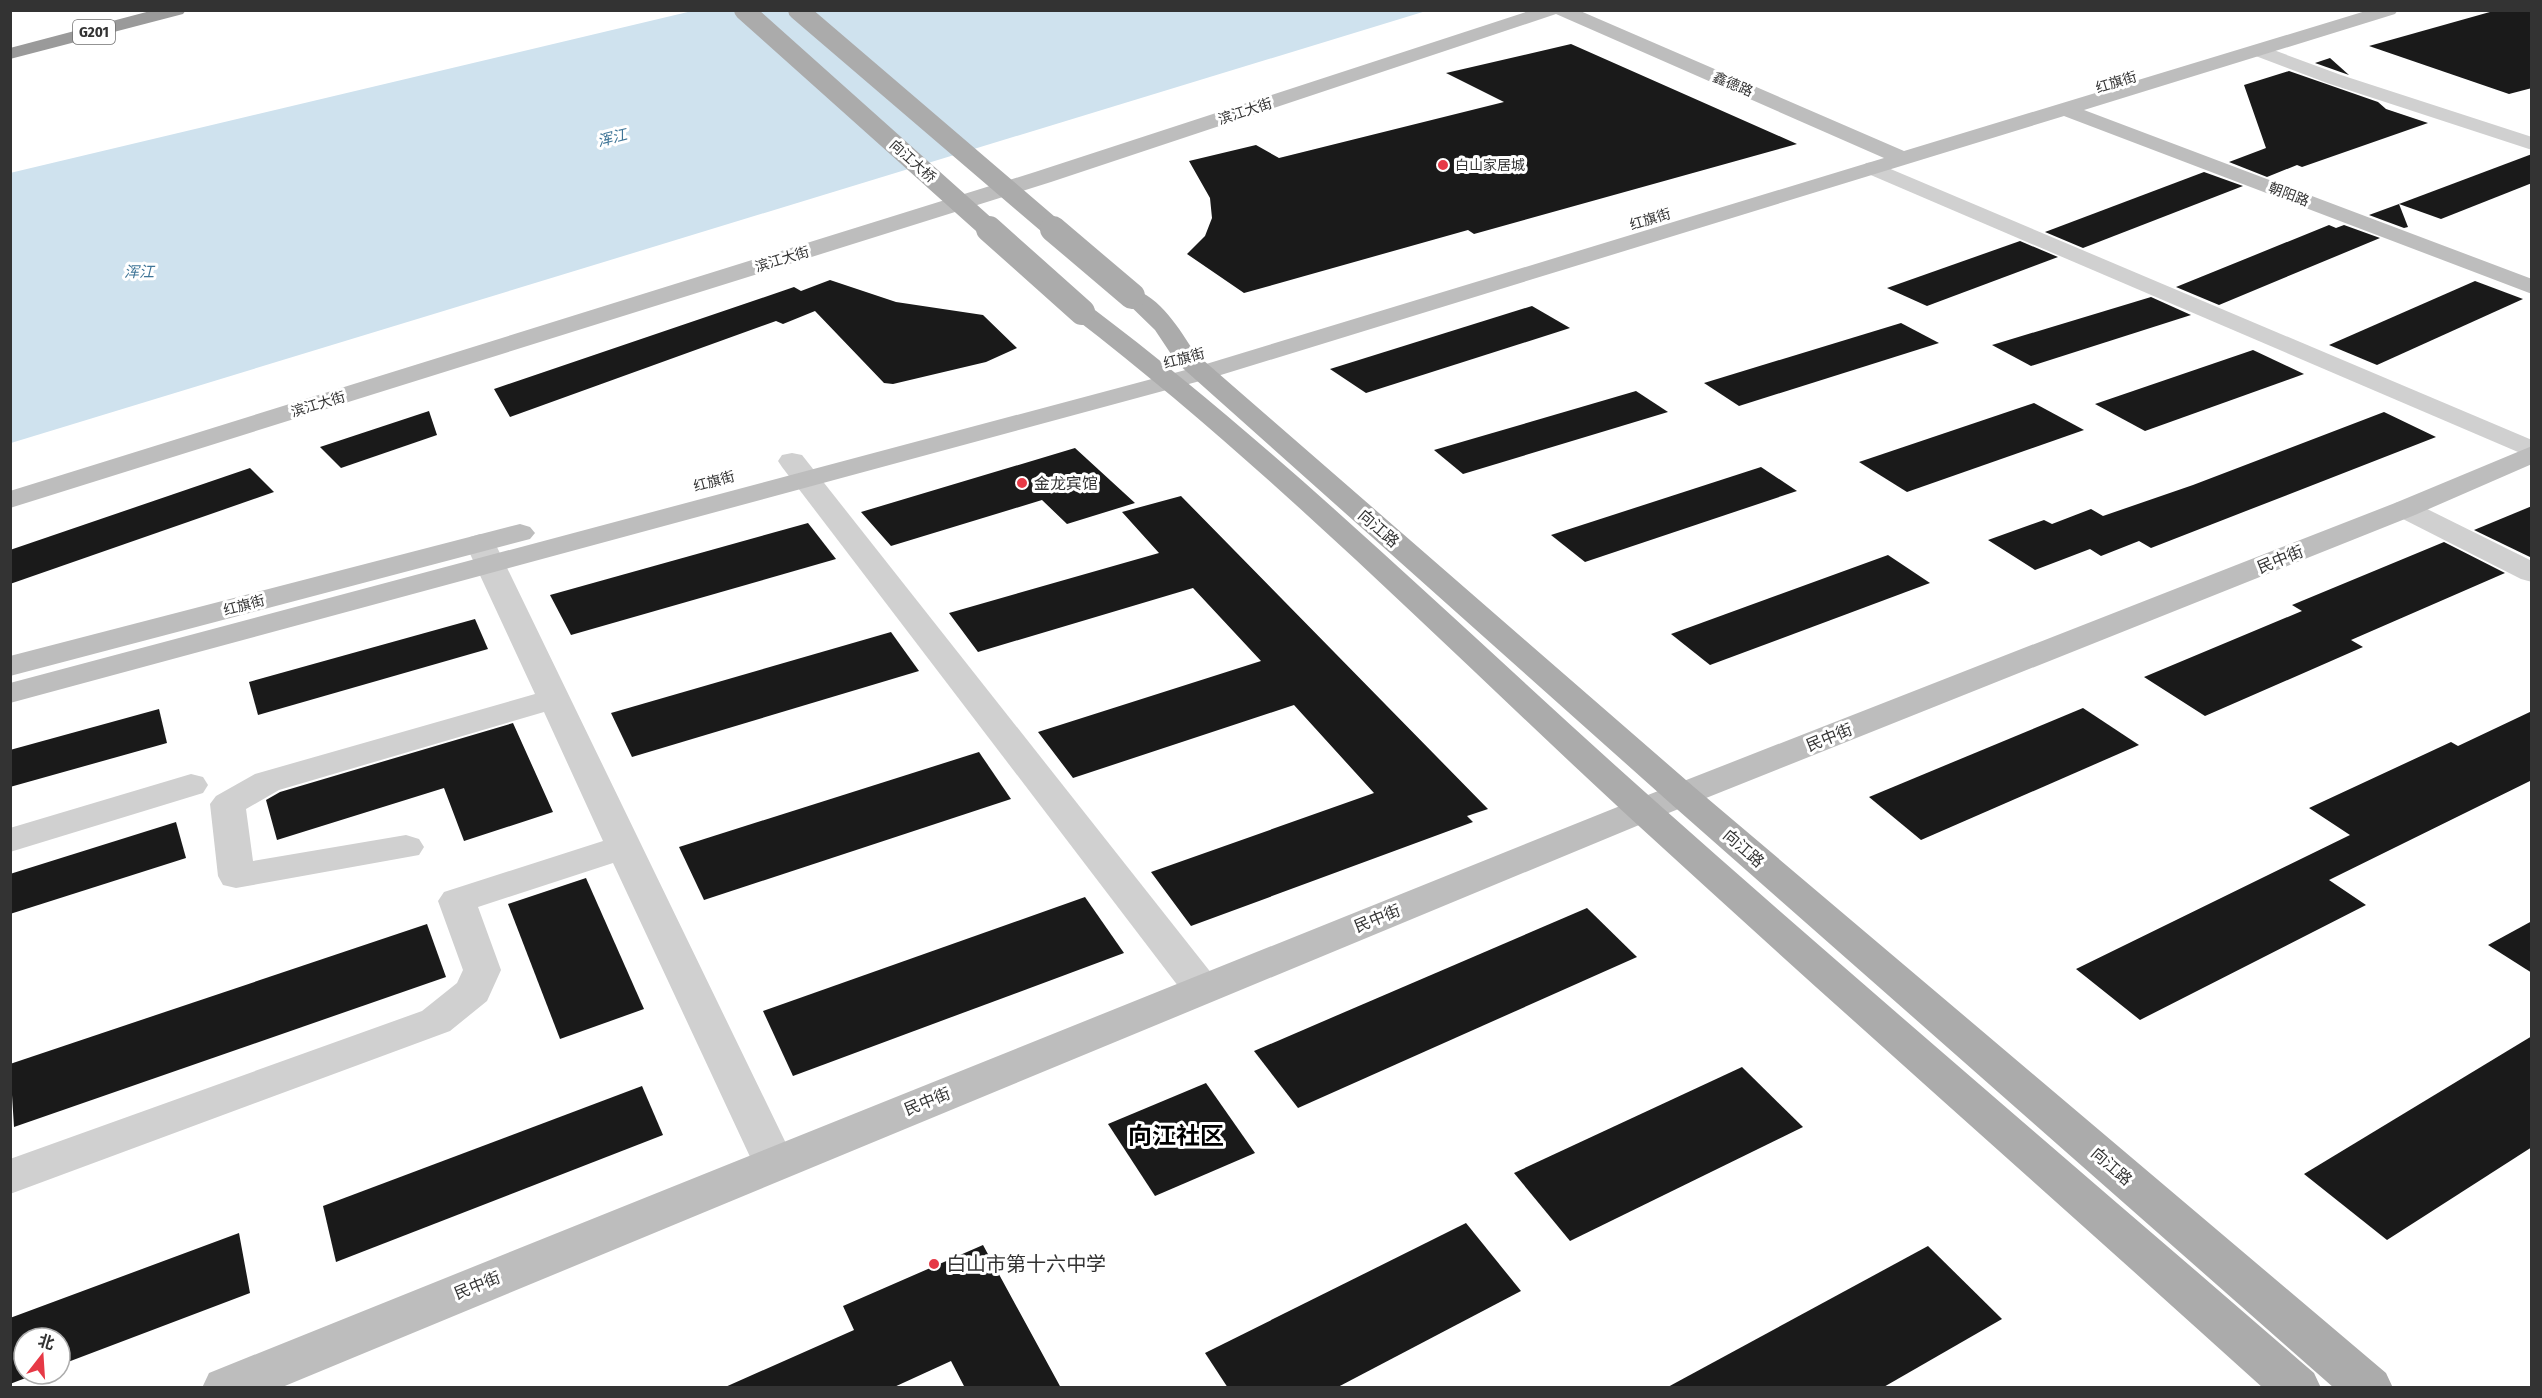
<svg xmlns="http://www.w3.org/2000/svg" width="2542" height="1398" viewBox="0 0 2542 1398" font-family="'Fira Sans Condensed','Noto Sans SC',sans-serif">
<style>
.water{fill:#cfe2ee}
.building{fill:#1a1a1a}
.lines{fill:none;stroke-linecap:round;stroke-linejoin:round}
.street{fill:#d0d0d0;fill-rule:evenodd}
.secondary{fill:#bdbdbd;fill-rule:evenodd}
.primary{fill:#ababab;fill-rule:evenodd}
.highway{fill:#9a9a9a;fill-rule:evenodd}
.primary-bridge-far1{stroke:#ababab;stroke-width:20}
.primary-bridge{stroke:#ababab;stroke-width:26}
.poi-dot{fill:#e63946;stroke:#fff;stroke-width:2}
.labels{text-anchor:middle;stroke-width:6;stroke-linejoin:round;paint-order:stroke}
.far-street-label{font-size:14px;fill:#333;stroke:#fff}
.far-poi-label{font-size:14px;fill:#333;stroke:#fff;text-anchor:start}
.shield{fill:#fff;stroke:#707070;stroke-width:1.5}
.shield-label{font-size:15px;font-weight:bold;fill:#333}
.far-water-label{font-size:15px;font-style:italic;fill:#3f7597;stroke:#fff}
.poi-label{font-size:16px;fill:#333;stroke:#fff;text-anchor:start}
.street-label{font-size:16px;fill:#333;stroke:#fff}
.near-poi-label{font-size:20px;fill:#333;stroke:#fff;text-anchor:start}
.near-quarter-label{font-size:24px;font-weight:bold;fill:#000;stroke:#fff}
</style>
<rect width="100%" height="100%" fill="#fff"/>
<polygon class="water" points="692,11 1426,11 11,443 10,173"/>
<g class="building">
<polygon points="2497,10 2532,10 2532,88 2509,94 2369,46"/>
<polygon points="1571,44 1797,144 1474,234 1468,230 1244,293 1187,254 1205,236 1212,218 1210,198 1189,161 1256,145 1279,158 1504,102 1446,73"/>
<polygon points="2330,58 2349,75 2315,63"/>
<polygon points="2289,71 2378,102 2386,109 2428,123 2302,167 2297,165 2267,177 2229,162 2266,148 2244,85"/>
<polygon points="2532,154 2532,183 2441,219 2399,204"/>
<polygon points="2204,172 2243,186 2083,248 2045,232"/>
<polygon points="2399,204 2408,227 2404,228 2369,215"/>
<polygon points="2329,225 2336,228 2344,225 2380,238 2219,305 2176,287"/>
<polygon points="2020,241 2058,257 1927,306 1887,288"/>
<polygon points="830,280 896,302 983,315 1017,348 986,362 893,384 884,383 815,311 783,324 776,321 510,417 494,389 794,287 801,291"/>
<polygon points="2475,281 2523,299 2377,365 2329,345"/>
<polygon points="2151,297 2191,315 2031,366 1992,345"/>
<polygon points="1532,306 1570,328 1366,393 1330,369"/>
<polygon points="1901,323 1939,343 1739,406 1704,383"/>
<polygon points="2253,350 2304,374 2145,431 2095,404"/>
<polygon points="1636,391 1668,412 1463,474 1434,450"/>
<polygon points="2034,403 2084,430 1907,492 1859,462"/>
<polygon points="429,411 437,435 341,468 320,447"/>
<polygon points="2384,412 2436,437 2151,548 2139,541 2101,556 2090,549 2035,570 1988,540 2044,520 2052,524 2091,509 2103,516 2193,485"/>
<polygon points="1075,448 1135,503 1067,524 1042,500 891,546 861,512"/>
<polygon points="1761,467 1797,491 1585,562 1551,535"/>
<polygon points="250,468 274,492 10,584 10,550"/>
<polygon points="1181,496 1488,809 1467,816 1473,822 1191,926 1151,872 1374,793 1294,705 1073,778 1038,732 1261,661 1193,588 978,652 949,613 1159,553 1122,512"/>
<polygon points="2532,506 2532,558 2474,530"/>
<polygon points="808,523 836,559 571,635 550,595"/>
<polygon points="2444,542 2505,573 2351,640 2363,647 2205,716 2144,677 2302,611 2292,605"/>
<polygon points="1888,555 1930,583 1710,665 1671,634"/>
<polygon points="475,619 488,649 258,715 249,682"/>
<polygon points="891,632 919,671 632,757 611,713"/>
<polygon points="2083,708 2139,745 1921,840 1869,797"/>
<polygon points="159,709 167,743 10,787 10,750"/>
<polygon points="2532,711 2532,780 2329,880 2366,905 2140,1020 2076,969 2350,835 2309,808 2451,742 2458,746"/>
<polygon points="513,723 553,812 464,841 444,788 277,840 266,800 280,792"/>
<polygon points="979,752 1011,799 704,900 679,847"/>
<polygon points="176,822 186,858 10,914 10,874"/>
<polygon points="586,878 644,1009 560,1039 508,904"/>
<polygon points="1085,897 1124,953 793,1076 763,1011"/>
<polygon points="1587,908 1637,957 1298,1108 1254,1051"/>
<polygon points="2532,921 2532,973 2488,945"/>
<polygon points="427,924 446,977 14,1127 10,1064"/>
<polygon points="2532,1036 2532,1147 2387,1240 2304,1174"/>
<polygon points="1742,1067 1803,1127 1570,1241 1514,1173"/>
<polygon points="1206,1083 1255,1153 1155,1196 1108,1124"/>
<polygon points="642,1086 663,1135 336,1262 323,1206"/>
<polygon points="1466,1223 1521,1291 1336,1388 1228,1388 1205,1353"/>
<polygon points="239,1233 250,1293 60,1365 60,1338 24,1338 24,1374 36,1374 10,1384 10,1318"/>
<polygon points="983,1245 1061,1388 965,1388 951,1361 892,1388 723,1388 854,1330 843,1306"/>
<polygon points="1928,1246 2002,1319 1882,1388 1666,1388"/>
</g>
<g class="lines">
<g class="street">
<polygon points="2260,45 2341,75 2532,137 2532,150 2327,83 2253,55 2251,51"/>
<polygon points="1874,162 2532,440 2532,458 1866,173 1863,168 1866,163"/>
<polygon points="792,453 802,455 1216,979 1222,989 1216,999 1202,1003 1188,999 782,467 778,461 782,455"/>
<polygon points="2405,500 2415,503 2532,561 2532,582 2521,579 2395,515 2391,509 2395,503"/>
<polygon points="480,534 490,537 495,543 796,1164 789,1176 774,1181 759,1176 613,863 478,907 501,970 487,1001 450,1031 10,1194 10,1159 422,1011 457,983 463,970 438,901 444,892 603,841 544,712 279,790 246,809 253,861 406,835 419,839 424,847 419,855 236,888 223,885 218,876 210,804 216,796 255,774 535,694 465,543 470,537"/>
<polygon points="191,774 203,777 208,785 203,793 10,852 10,828"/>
</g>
<g class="secondary">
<polygon points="1532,10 1578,10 1904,151 2369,10 2398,10 2395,14 2084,110 2532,279 2532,294 2064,116 1211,378 10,703 10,683 1193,368 1884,158 1556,14 1051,182 10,508 10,491 1035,172"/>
<polygon points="2532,446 2532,464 2415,515 1656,818 280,1388 202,1388 209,1373 1630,802 2395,503"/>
<polygon points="520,524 530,527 535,533 530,539 10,676 10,656"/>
</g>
<g class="primary">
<path d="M 1132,289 C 1160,296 1180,330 1195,353 L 1694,787 L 2386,1373 L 2393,1388 L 2334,1388 L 1670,803 L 1177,363 L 1155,330 L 1120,296 L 1123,291 Z"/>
<path d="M 1082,305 L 1091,307 C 1290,457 1468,635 1655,801 C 1872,994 2094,1182 2314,1373 L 2321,1388 L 2263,1388 C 2052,1197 1838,1009 1629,817 C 1447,649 1270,468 1073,317 L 1070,312 L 1073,307 Z"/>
</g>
<polygon class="highway" points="154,10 186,10 183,14 10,59 10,48"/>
<g class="primary-bridge-far1">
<polyline points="744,10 990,230"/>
<polyline points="798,10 1055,230"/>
</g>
<g class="primary-bridge">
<polyline points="989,229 1082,312"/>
<polyline points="1053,229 1132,296"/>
</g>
</g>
<g class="poi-dot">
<circle cx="1443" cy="165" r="6"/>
<circle cx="1022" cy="483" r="6"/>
<circle cx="934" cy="1264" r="6"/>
</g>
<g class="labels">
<g class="far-street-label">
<text transform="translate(2116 82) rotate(-17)" y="5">红旗街</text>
<text transform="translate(1733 84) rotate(23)" y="5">鑫德路</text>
<text transform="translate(1245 111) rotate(-18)" y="5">滨江大街</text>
<text transform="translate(913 161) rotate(42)" y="5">向江大桥</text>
<text transform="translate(2289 194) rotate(21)" y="5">朝阳路</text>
<text transform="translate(1650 219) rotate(-17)" y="5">红旗街</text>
<text transform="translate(782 259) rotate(-17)" y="5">滨江大街</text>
<text transform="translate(1184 358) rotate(-15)" y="5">红旗街</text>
<text transform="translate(318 404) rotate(-17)" y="5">滨江大街</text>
<text transform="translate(714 481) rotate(-15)" y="5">红旗街</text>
<text transform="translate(244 605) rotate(-15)" y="5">红旗街</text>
</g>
<g class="far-poi-label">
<text x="1455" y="170">白山家居城</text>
</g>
<rect class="shield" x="73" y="20" width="42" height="24" rx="4.5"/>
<g class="shield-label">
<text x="94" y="37">G201</text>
</g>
<g class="far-water-label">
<text transform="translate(612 138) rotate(-14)" y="5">浑江</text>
<text x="139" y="277">浑江</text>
</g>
<g class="poi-label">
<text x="1034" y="489">金龙宾馆</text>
</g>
<g class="street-label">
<text transform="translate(1379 528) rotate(41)" y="6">向江路</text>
<text transform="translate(2280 559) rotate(-22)" y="6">民中街</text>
<text transform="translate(1829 737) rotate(-22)" y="6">民中街</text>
<text transform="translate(1744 848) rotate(41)" y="6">向江路</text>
<text transform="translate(1377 918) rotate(-22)" y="6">民中街</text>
<text transform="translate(927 1101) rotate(-22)" y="6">民中街</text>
<text transform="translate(2112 1166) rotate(41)" y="6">向江路</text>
<text transform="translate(477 1285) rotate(-22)" y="6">民中街</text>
</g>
<g class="near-poi-label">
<text x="946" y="1271">白山市第十六中学</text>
</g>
<g class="near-quarter-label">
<text x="1176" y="1144">向江社区</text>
</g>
</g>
<rect width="2542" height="1398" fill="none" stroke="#333333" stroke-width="24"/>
<g transform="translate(42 1356) rotate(17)"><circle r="28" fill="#ffffff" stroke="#adadad" stroke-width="1.5"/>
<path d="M0-4.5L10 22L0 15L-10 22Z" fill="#e63946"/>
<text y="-9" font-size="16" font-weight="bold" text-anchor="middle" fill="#333333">北</text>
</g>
</svg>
